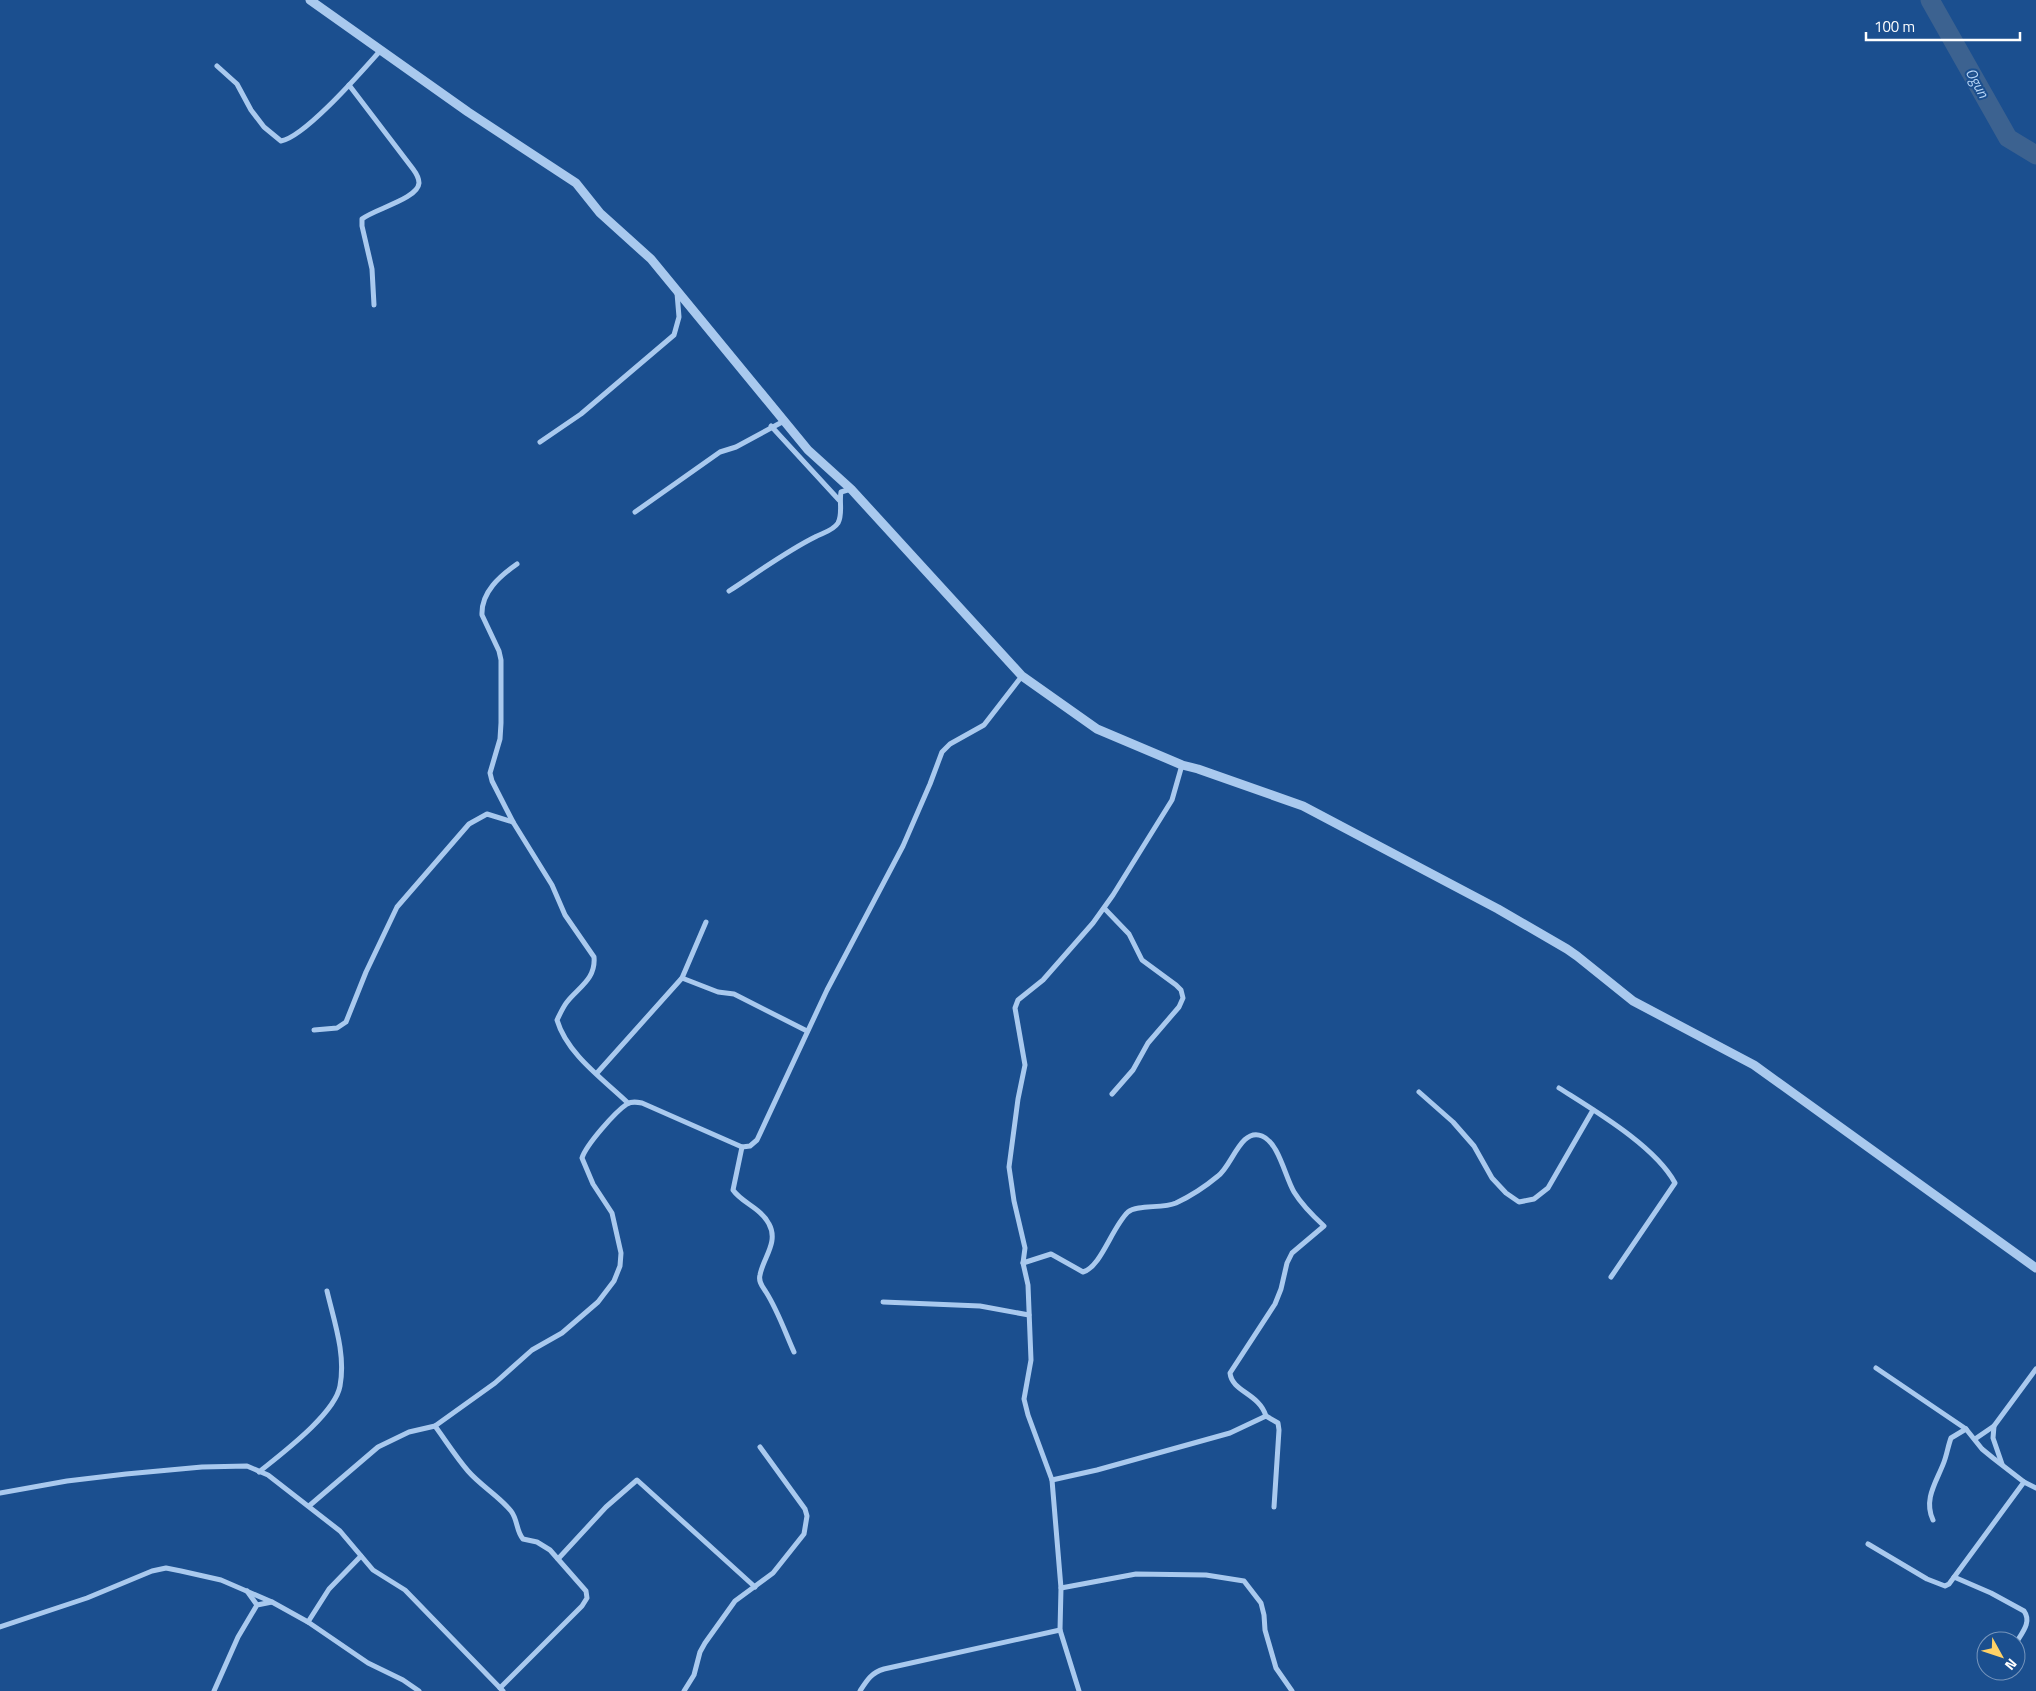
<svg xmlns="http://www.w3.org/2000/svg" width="2036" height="1691" viewBox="0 0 2036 1691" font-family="'Titillium Web',sans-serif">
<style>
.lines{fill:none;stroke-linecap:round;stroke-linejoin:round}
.river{stroke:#3c6290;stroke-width:19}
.minor{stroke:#a9c9ee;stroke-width:5}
.tertiary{stroke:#a9c9ee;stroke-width:9}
.labels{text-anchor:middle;stroke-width:4;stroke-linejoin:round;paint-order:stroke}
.water-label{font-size:15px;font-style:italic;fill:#b5d3f5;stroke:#1b4f8f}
</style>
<rect width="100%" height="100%" fill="#1b4f8f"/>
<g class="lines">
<polyline class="river" points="1930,0 2008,138 2036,155"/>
<g class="minor">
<path d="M 217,66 L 237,84 L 251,110 L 264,127 L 281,141 C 305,137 362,71 380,51"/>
<path d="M 349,85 L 413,169 C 416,173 419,179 419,183 C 418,199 374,209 362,219 L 362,226 L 372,269 L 374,305"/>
<polyline points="771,426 839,500"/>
<polyline points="540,442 581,414 674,335 679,317 677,293"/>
<polyline points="635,512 720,452 736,447 784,421"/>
<path d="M 517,564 C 500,576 481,592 482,615 L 499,651 L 501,660 L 501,723 L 500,739 L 490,773 L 492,781 L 513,822 L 552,885 L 565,915 L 594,957 C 596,979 579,987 567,1002 C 563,1007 560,1014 557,1020 C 567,1054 603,1079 628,1103"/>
<path d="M 729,591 C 757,573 785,552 815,537 C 822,533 833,531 838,523 C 843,514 839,502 841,492 L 851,489"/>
<polyline points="1104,908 1129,934 1142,960 1176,985 1181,990 1183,998 1179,1007 1148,1043 1133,1070 1112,1094"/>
<polyline points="682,978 718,992 734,994 807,1031"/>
<polyline points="314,1030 337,1028 346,1022 366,972 397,907 469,824 487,814 513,822"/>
<polyline points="597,1073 682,978 706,922"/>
<path d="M 1559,1088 C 1595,1111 1655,1146 1675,1183 L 1611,1277"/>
<polyline points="1419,1092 1453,1122 1474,1146 1492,1178 1506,1193 1519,1202 1534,1199 1548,1188 1593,1110"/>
<path d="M 742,1147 L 733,1190 C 742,1203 761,1208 769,1224 C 779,1242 763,1258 760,1275 C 758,1282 763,1287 766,1292 C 778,1311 785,1332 794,1352"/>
<path d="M 1023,1263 L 1051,1254 L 1083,1272 C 1101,1267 1112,1227 1128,1212 C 1138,1204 1162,1209 1176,1203 C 1191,1196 1206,1186 1218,1176 C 1232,1166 1241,1127 1262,1136 C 1279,1143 1285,1177 1294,1192 C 1302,1205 1312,1215 1324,1226 L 1292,1253 L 1287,1263 L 1281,1289 L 1275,1304 L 1230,1373 C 1232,1392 1259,1393 1266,1416"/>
<polyline points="883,1302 980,1306 1029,1315"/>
<polyline points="1876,1368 1966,1429 1982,1449 1993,1458 2024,1482 2036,1488"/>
<path d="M 435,1426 C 446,1441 456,1457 468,1471 C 481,1486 499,1496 511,1511 C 518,1520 516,1531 523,1539 L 537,1542 L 550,1550 L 586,1591 L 587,1598 L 582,1606 L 500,1688"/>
<polyline points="1994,1426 1993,1438 2002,1464"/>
<polyline points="1975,1439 1994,1426 2036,1369"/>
<path d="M 259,1472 C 281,1454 335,1414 340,1386 C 346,1354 334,1321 327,1291"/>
<polyline points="1052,1480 1097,1470 1230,1433 1266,1416 1278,1423 1279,1430 1274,1507"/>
<polyline points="0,1493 67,1481 126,1474 202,1467 247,1466 268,1475 340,1531 373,1570 405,1590 503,1691"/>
<path d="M 309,1506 L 378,1447 L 409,1432 L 435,1426 L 495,1383 L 532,1350 L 562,1333 L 598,1302 L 614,1281 L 620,1266 L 621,1253 L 612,1213 L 593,1184 L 582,1158 C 586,1145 615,1112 627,1104 C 632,1101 637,1102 642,1103 L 742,1147 L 750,1146 L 757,1140 L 827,990 L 903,846 L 930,784 L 942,752 L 950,744 L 984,725 L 1022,676"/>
<path d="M 1933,1520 C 1923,1499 1937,1481 1944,1462 C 1947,1454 1948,1446 1951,1438 L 1966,1429"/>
<polyline points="1868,1544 1927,1579 1945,1586 1949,1584 2024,1482"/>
<polyline points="558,1559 606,1507 637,1480 755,1587"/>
<path d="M 1954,1577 L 1991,1593 L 2024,1611 C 2032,1622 2022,1633 2016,1643"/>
<polyline points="1061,1588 1136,1574 1206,1575 1244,1581 1261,1603 1264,1615 1265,1630 1276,1668 1292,1691"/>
<polyline points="247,1591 257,1605"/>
<polyline points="308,1622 329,1589 361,1556"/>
<polyline points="0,1627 87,1598 152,1571 166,1568 181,1571 221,1580 272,1602 308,1622 368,1663 403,1680 419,1691"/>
<polyline points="214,1691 238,1637 257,1605 272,1602"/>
<polyline points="684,1691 694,1675 700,1652 705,1643 735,1601 773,1573 804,1534 807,1516 805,1509 760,1447"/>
<path d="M 860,1691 C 867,1680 871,1673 884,1669 L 1060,1630"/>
<polyline points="1079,1691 1060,1630 1061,1588 1052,1480 1028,1415 1024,1399 1031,1360 1028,1285 1023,1263 1025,1248 1014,1201 1009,1167 1018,1099 1025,1065 1015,1008 1018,1000 1043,980 1093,923 1113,895 1172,800 1182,765"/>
</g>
<polyline class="tertiary" points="310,0 468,112 576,183 600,213 651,259 808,450 851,489 1022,676 1097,729 1182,765 1198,769 1303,806 1498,909 1567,949 1577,956 1633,1001 1754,1065 2036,1268"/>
</g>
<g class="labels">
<g class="water-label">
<text transform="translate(1977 83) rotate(61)" y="5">Ogun</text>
</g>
</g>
<g transform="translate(2001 1656) rotate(130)"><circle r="24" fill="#1b4f8f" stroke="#7695bc"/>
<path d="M0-4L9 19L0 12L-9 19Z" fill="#ffd166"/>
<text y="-8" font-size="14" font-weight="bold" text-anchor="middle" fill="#ffffff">N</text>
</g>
<path d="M1866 32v8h154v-8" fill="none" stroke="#ffffff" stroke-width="2.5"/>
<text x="1874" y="32" font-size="15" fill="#ffffff" stroke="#1b4f8f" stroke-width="4" paint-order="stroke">100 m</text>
</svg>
